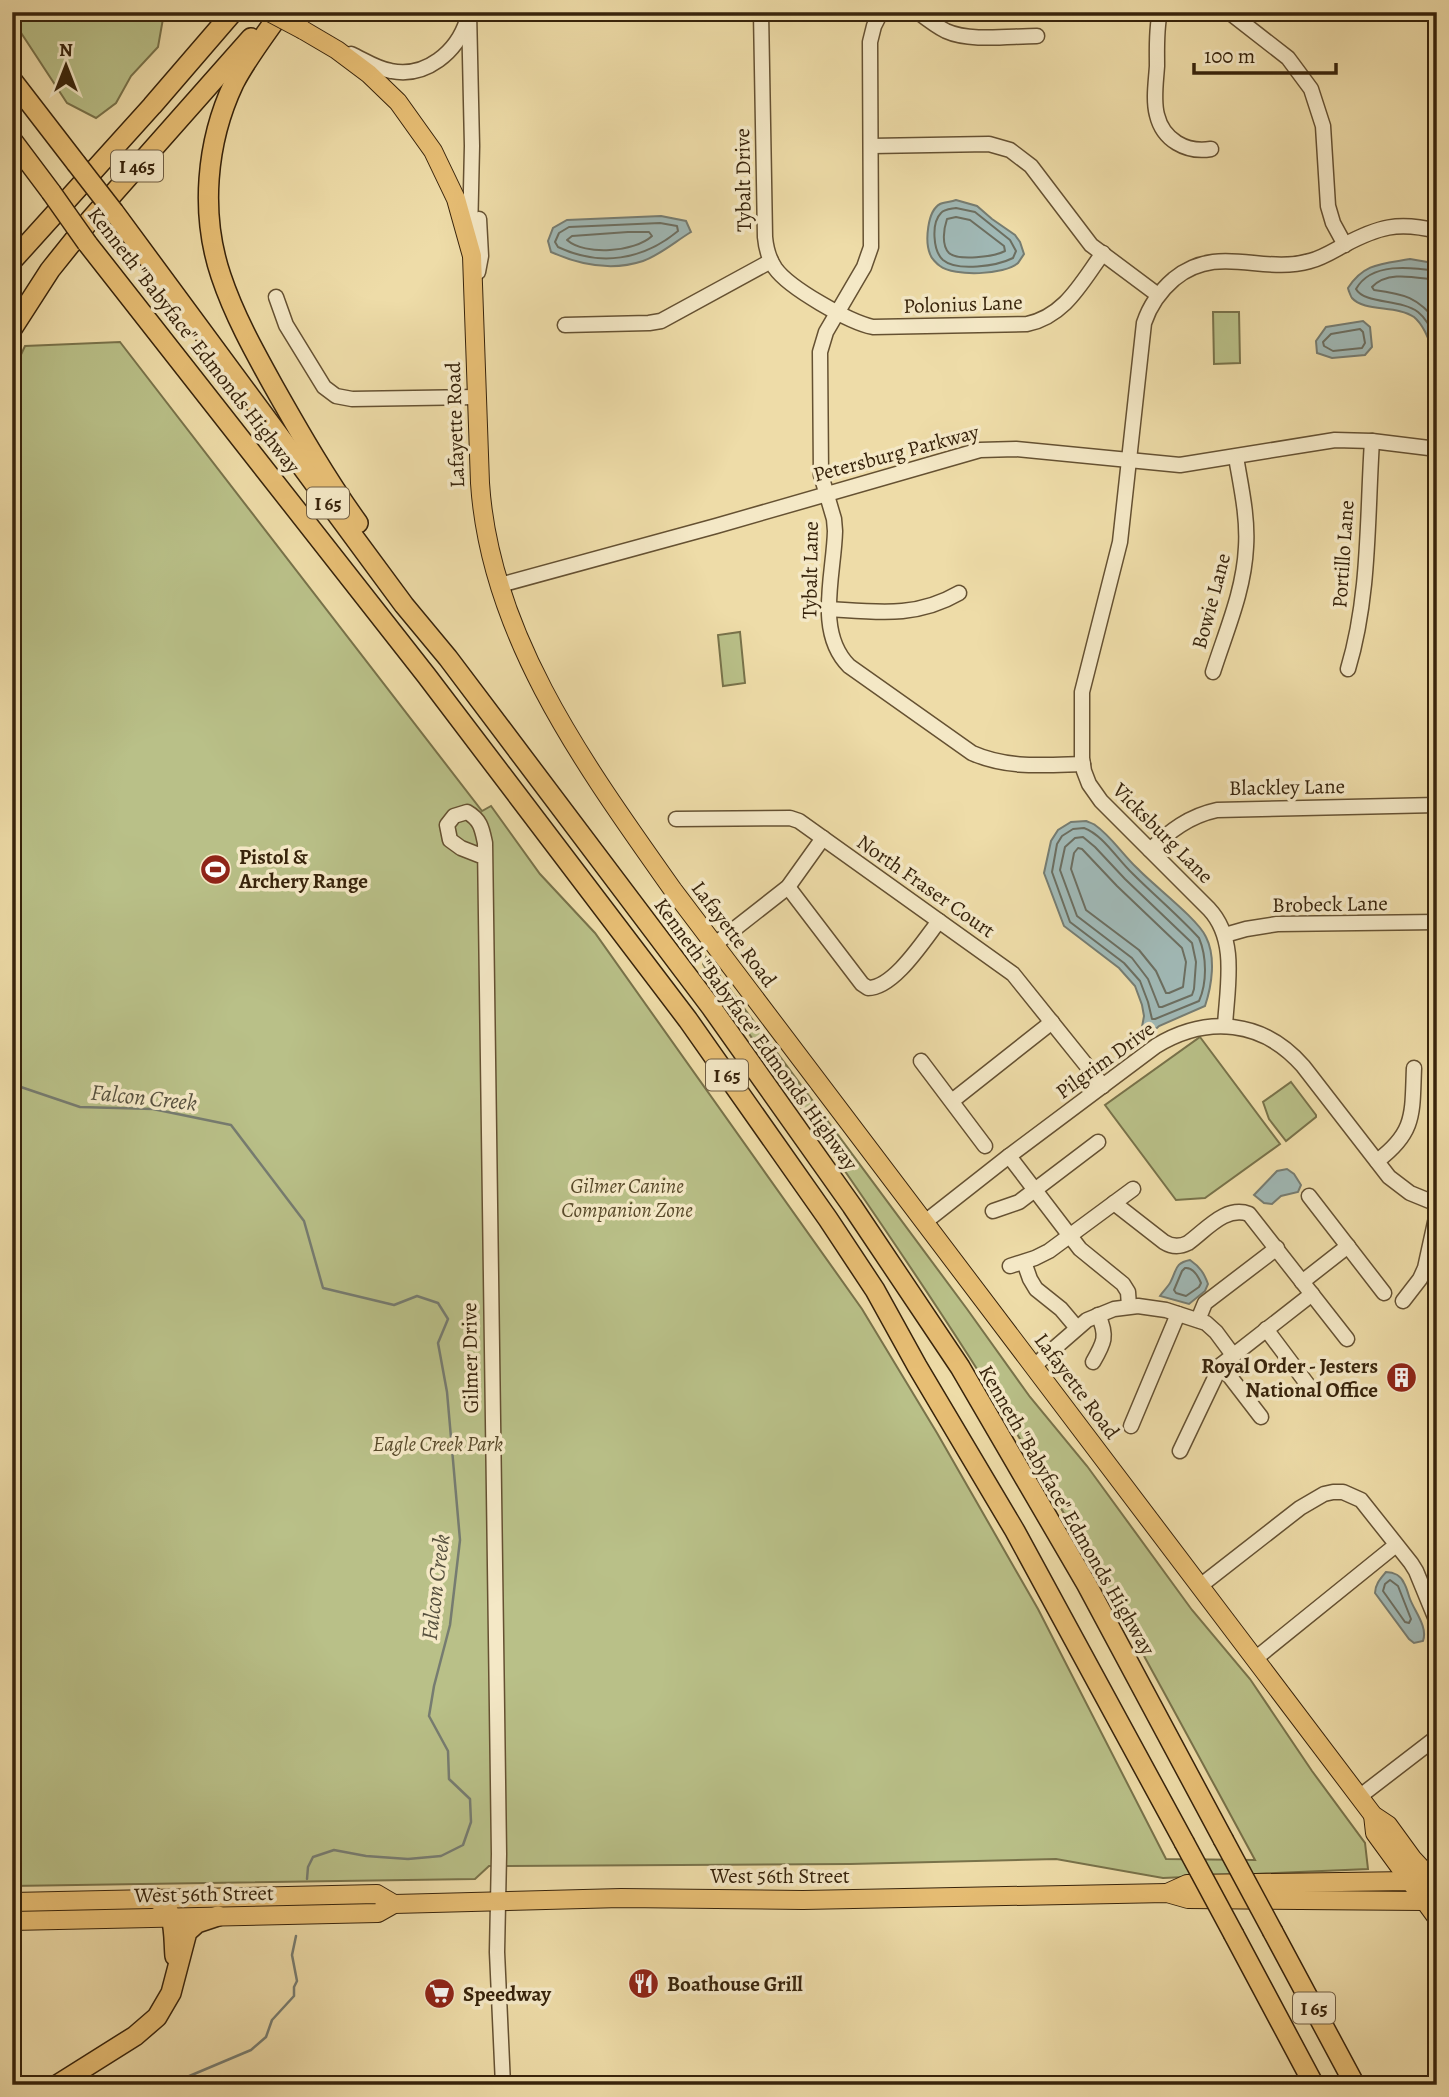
<svg xmlns="http://www.w3.org/2000/svg" width="1449" height="2097" viewBox="0 0 1449 2097" font-family="Alegreya,serif">
<style>
.green{fill:#b9c088;stroke:#78724a;stroke-width:2}
.water{fill:#a0b8b5;stroke:#767c71;stroke-width:2}
.lines{fill:none;stroke-linecap:round;stroke-linejoin:round}
.shore{stroke:#6c6e60;stroke-width:2}
.stream{stroke:#767c71;stroke-width:2.5}
.minor-casing{stroke:#655132;stroke-width:17}
.major-casing{stroke:#37230b;stroke-width:20}
.highway-casing{stroke:#37230b;stroke-width:22}
.minor{stroke:#f4e8c6;stroke-width:14}
.major{stroke:#e7be74;stroke-width:18}
.highway{stroke:#e7be74;stroke-width:19}
.major-bridge-casing{stroke:#37230b;stroke-width:20;stroke-linecap:butt}
.highway-bridge-casing{stroke:#37230b;stroke-width:22;stroke-linecap:butt}
.major-bridge{stroke:#e7be74;stroke-width:18}
.highway-bridge{stroke:#e7be74;stroke-width:19}
.labels{text-anchor:middle;stroke-width:7;stroke-linejoin:round;paint-order:stroke}
.shield{fill:#f4e8c6;stroke:#705e43;stroke-width:2}
.shield-label{font-size:19px;font-weight:bold;fill:#37230b}
.street-label{font-size:21px;fill:#37230b;stroke:#f4e8c6}
.poi-label{font-size:21px;font-weight:bold;fill:#37230b;stroke:#f4e8c6;text-anchor:start}
.park-label{font-size:21px;font-style:italic;fill:#584a2a;stroke:#f4e8c6}
.water-label{font-size:23px;font-style:italic;fill:#56503e;stroke:#f4e8c6}
</style>
<rect width="100%" height="100%" fill="#eedca8"/>
<filter id="stains"><feTurbulence type="fractalNoise" baseFrequency=".00286" numOctaves="4"/><feColorMatrix values="0 0 0 0 .2 0 0 0 0 .09 0 0 0 0 .02 0 0 0 .5 -.17"/></filter>
<radialGradient id="worn" r=".72"><stop offset=".6" stop-color="#630" stop-opacity="0"/><stop offset="1" stop-color="#630" stop-opacity=".3"/></radialGradient>
<g class="green">
<polygon points="12,12 164,12 164,13 158,47 131,76 116,103 96,118 67,103 12,19"/>
<polygon points="1213,312 1239,312 1240,363 1214,364"/>
<path d="M 120,342 L 482,811 L 491,806 L 540,874 L 595,933 L 862,1309 L 937,1433 L 1038,1609 L 1166,1859 L 1255,1860 C 1163,1691 1073,1520 970,1358 C 889,1232 802,1109 716,987 L 703,964 L 706,957 L 967,1309 L 1030,1397 L 1087,1466 L 1192,1610 L 1250,1679 L 1312,1771 L 1365,1843 L 1368,1869 L 1163,1878 L 1056,1859 L 850,1864 L 489,1866 L 475,1879 L 12,1886 L 12,374 L 25,346 Z"/>
<polygon points="740,632 745,683 723,686 718,635"/>
<polygon points="1200,1037 1280,1144 1205,1198 1176,1200 1105,1105"/>
<polygon points="1291,1082 1316,1115 1316,1117 1286,1141 1269,1119 1263,1102"/>
</g>
<g class="water">
<path d="M 956,200 L 977,206 L 992,219 L 1015,235 L 1020,242 L 1024,254 C 1022,257 1020,260 1018,263 C 1005,275 954,277 940,266 C 937,264 931,258 930,254 C 925,242 927,211 940,204 C 944,202 951,202 956,200 Z"/>
<path d="M 661,216 L 686,221 L 691,232 C 676,241 660,255 643,261 C 613,271 580,265 551,252 L 548,241 L 553,228 L 567,220 Z"/>
<path d="M 1410,259 L 1433,263 L 1437,266 L 1437,360 C 1431,347 1426,327 1414,317 C 1397,305 1364,312 1352,298 C 1351,297 1348,289 1348,288 C 1364,263 1382,264 1410,259 Z"/>
<polygon points="1363,321 1370,327 1372,347 1365,355 1332,358 1317,353 1316,341 1326,327"/>
<path d="M 1086,821 C 1088,822 1094,824 1095,825 C 1111,836 1123,855 1137,868 C 1153,885 1198,919 1206,937 C 1216,957 1212,985 1205,1006 L 1159,1026 L 1147,1037 L 1134,1045 L 1129,1038 L 1142,1027 L 1144,1016 L 1142,1005 L 1135,986 L 1119,968 L 1064,926 L 1044,873 L 1051,841 L 1058,830 L 1071,822 Z"/>
<polygon points="1287,1169 1294,1174 1301,1185 1298,1192 1281,1196 1272,1204 1264,1203 1254,1195 1277,1171"/>
<path d="M 1190,1260 C 1200,1267 1204,1273 1208,1284 L 1205,1291 L 1189,1304 L 1160,1296 C 1163,1291 1169,1286 1171,1281 C 1177,1269 1175,1263 1190,1260 Z"/>
<path d="M 1386,1572 C 1394,1572 1401,1576 1404,1583 C 1407,1588 1408,1594 1410,1599 C 1415,1612 1428,1627 1423,1641 L 1414,1643 L 1409,1639 L 1375,1593 C 1375,1584 1381,1578 1386,1572 Z"/>
</g>
<g class="lines">
<g class="shore">
<path d="M 956,208 L 975,212 L 1010,240 L 1016,251 L 1013,258 C 997,266 957,272 943,260 C 933,251 931,223 941,213 C 944,209 951,209 956,208 Z"/>
<path d="M 956,217 L 970,220 L 1004,246 L 1005,251 C 994,257 958,261 949,253 C 941,245 944,228 947,219 Z"/>
<path d="M 660,223 L 677,226 L 678,231 C 643,260 600,267 558,247 L 555,242 L 559,233 L 569,227 Z"/>
<path d="M 628,232 L 649,232 L 652,236 C 635,252 585,256 567,240 L 572,236 Z"/>
<path d="M 1437,271 C 1411,267 1371,262 1356,289 C 1364,304 1401,299 1418,312 C 1426,318 1433,332 1437,341"/>
<path d="M 1437,280 C 1416,278 1388,270 1372,287 L 1374,290 C 1404,294 1418,297 1437,322"/>
<polygon points="1360,329 1363,332 1365,343 1362,348 1333,351 1324,346 1323,342 1331,334"/>
<path d="M 1084,828 C 1103,835 1117,859 1132,873 C 1154,895 1178,915 1199,938 C 1207,957 1207,983 1199,1001 L 1155,1019 L 1152,1019 L 1148,1002 L 1140,981 L 1124,963 L 1070,922 L 1052,872 L 1057,844 L 1062,836 L 1073,829 Z"/>
<polygon points="1083,837 1095,847 1125,879 1192,943 1196,962 1194,989 1192,995 1162,1007 1159,1007 1148,979 1132,958 1077,916 1060,870 1065,847 1075,838"/>
<polygon points="1078,848 1082,849 1117,886 1182,948 1186,962 1183,987 1169,993 1166,993 1156,971 1139,950 1086,910 1071,869 1074,853"/>
<path d="M 1185,1268 C 1193,1267 1198,1276 1201,1283 L 1199,1287 L 1186,1296 L 1176,1293 L 1174,1290 L 1182,1271 Z"/>
<polygon points="1390,1580 1398,1586 1411,1619 1409,1623 1405,1622 1383,1591 1385,1584"/>
</g>
<g class="stream">
<polyline points="12,1084 80,1107 153,1109 231,1125 304,1221 323,1288 394,1305 417,1296 438,1303 448,1319 438,1343 447,1392 460,1540 450,1625 434,1686 429,1716 448,1751 449,1779 470,1799 471,1822 463,1845 441,1856 408,1859 366,1856 334,1850 313,1857 308,1867 307,1879"/>
<polyline points="168,2085 251,2050 266,2037 272,2020 294,1996 294,1987 297,1981 292,1955 296,1936"/>
</g>
<defs>
<g id="minor">
<polyline points="469,12 472,146 470,235"/>
<path d="M 761,12 L 765,237 C 766,248 769,259 775,268 C 789,288 849,322 873,327 L 1027,324 C 1065,316 1081,283 1103,253"/>
<path d="M 881,12 L 874,26 L 870,42 L 871,247 L 864,267 L 826,332 L 820,352 L 821,475 L 834,519 L 835,531 C 834,575 815,632 849,666 L 972,753 C 1008,769 1045,765 1083,764"/>
<path d="M 918,12 C 927,19 936,26 946,31 C 970,42 1010,36 1037,36"/>
<path d="M 1160,12 C 1156,30 1157,48 1157,66 C 1156,82 1153,100 1157,115 C 1163,140 1186,153 1211,149"/>
<polyline points="1229,12 1288,58 1311,89 1323,126 1328,206 1333,223 1345,245"/>
<path d="M 351,54 C 364,60 377,69 391,71 C 426,78 457,52 467,20"/>
<polyline points="871,146 989,144 1010,150 1031,166 1091,245 1158,295"/>
<polyline points="478,272 481,256 479,219"/>
<polyline points="276,297 286,325 324,387 336,396 352,399 477,397"/>
<polyline points="565,325 649,323 661,321 771,261"/>
<polyline points="500,585 716,526 980,450 1016,449 1180,465 1335,440 1372,441 1437,449"/>
<path d="M 830,609 C 877,612 916,618 959,593"/>
<path d="M 1348,669 C 1370,596 1367,517 1372,441"/>
<path d="M 1213,672 C 1226,631 1244,591 1246,547 C 1248,517 1241,487 1236,457"/>
<polyline points="676,819 790,818 799,821 1013,974 1103,1086"/>
<path d="M 1150,850 C 1170,831 1189,816 1217,810 L 1437,805"/>
<path d="M 484,857 L 461,848 L 450,840 L 447,825 L 454,816 L 467,812 C 481,820 482,829 485,843 L 499,1854 L 497,1952 L 503,2085"/>
<path d="M 788,887 L 862,984 L 868,988 C 894,988 924,940 939,921"/>
<polyline points="1225,935 1246,929 1277,924 1437,922"/>
<polyline points="714,945 788,887 823,838"/>
<path d="M 1225,1026 C 1227,987 1238,940 1209,909 L 1101,801 L 1089,784 L 1084,771 L 1082,758 L 1082,692 L 1120,542 L 1144,323 C 1150,305 1160,291 1174,279 C 1218,243 1262,275 1310,261 C 1322,258 1333,251 1344,245 C 1378,227 1398,221 1437,231"/>
<polyline points="921,1061 985,1146"/>
<polyline points="952,1101 1052,1022"/>
<polyline points="1009,1156 1080,1249 1123,1284 1128,1292 1129,1306"/>
<path d="M 1377,1161 C 1416,1132 1412,1113 1414,1068"/>
<polyline points="1309,1196 1384,1293"/>
<path d="M 1114,1203 L 1164,1242 C 1172,1247 1180,1247 1188,1243 C 1206,1230 1226,1205 1249,1214 L 1347,1339"/>
<polyline points="993,1211 1019,1202 1098,1142"/>
<path d="M 925,1222 L 1009,1156 L 1156,1046 C 1207,1015 1263,1020 1303,1066 L 1389,1177 L 1410,1193 L 1437,1204"/>
<polyline points="1024,1262 1030,1279 1036,1289 1061,1309 1077,1328"/>
<polyline points="1010,1266 1035,1258 1049,1251 1133,1189"/>
<polyline points="1302,1282 1348,1246"/>
<polyline points="1403,1301 1420,1279 1425,1268 1437,1213"/>
<polyline points="1198,1320 1205,1303 1277,1248"/>
<polyline points="1266,1329 1308,1385"/>
<path d="M 1093,1362 C 1104,1343 1108,1336 1098,1315"/>
<polyline points="1221,1365 1261,1417"/>
<polyline points="1034,1366 1087,1320 1114,1309 1138,1306 1166,1310 1206,1323 1216,1332 1233,1355"/>
<polyline points="1131,1426 1178,1314"/>
<polyline points="1180,1451 1221,1365 1312,1294"/>
<polyline points="1200,1586 1300,1508 1324,1494 1333,1492 1343,1492 1361,1500 1411,1563 1416,1571 1437,1622"/>
<polyline points="1255,1659 1396,1545"/>
<polyline points="1359,1797 1437,1737"/>
</g>
<g id="major">
<path d="M 303,30 L 337,50 L 369,74 L 398,102 L 433,151 L 456,199 L 472,256 L 480,483 C 490,637 587,768 673,890 L 1373,1815 L 1388,1825 L 1412,1858 L 1437,1885"/>
<polyline points="1373,1815 1375,1833 1437,1918"/>
<polyline points="1167,1893 1187,1884 1410,1881 1437,1889"/>
<polyline points="12,1902 377,1894 394,1904"/>
<polyline points="12,1921 378,1913 394,1904 621,1898 803,1900 1167,1893 1188,1899 1423,1901 1437,1893"/>
</g>
<g id="highway">
<path d="M 281,12 C 265,35 247,58 234,83 C 206,142 200,214 221,276 C 234,315 254,351 274,387 C 300,433 327,480 358,523"/>
<polyline points="12,80 76,163"/>
<polyline points="12,140 51,192"/>
<polyline points="114,212 404,605 448,658 711,1007 852,1206 960,1367 1087,1585 1223,1839"/>
<polyline points="87,243 426,675 688,1020 828,1219 875,1290 917,1366 1015,1531 1184,1842"/>
<polyline points="12,261 152,106 233,12"/>
<polyline points="12,329 50,270 90,220 251,38"/>
<path d="M 154,1898 C 177,1909 173,1935 175,1956"/>
<polyline points="1273,1932 1355,2085"/>
<polyline points="1234,1935 1314,2085"/>
<polyline points="57,2085 135,2036 157,2017 171,1993 187,1932 197,1923 218,1916"/>
</g>
</defs>
<use href="#minor" class="minor-casing"/>
<use href="#major" class="major-casing"/>
<use href="#highway" class="highway-casing"/>
<use href="#minor" class="minor"/>
<use href="#major" class="major"/>
<use href="#highway" class="highway"/>
<defs>
<polyline id="major-bridge" points="269,12 303,30"/>
<g id="highway-bridge">
<polyline points="76,163 114,212"/>
<polyline points="51,192 87,243"/>
<polyline points="1223,1839 1273,1932"/>
<polyline points="1184,1842 1234,1935"/>
</g>
</defs>
<use href="#major-bridge" class="major-bridge-casing"/>
<use href="#highway-bridge" class="highway-bridge-casing"/>
<use href="#major-bridge" class="major-bridge"/>
<use href="#highway-bridge" class="highway-bridge"/>
</g>
<defs>
<symbol id="stadium-disc" viewBox="-11 -11 22 22"><circle r="9.5" fill="#8f2418" stroke="#f4e8c6"/><path d="M0-5a6.5 5 0 1 0 0 10a6.5 5 0 1 0 0-10ZM-3.5-1.8h7v3.6h-7Z" fill="#fff"/></symbol>
<symbol id="building-disc" viewBox="-11 -11 22 22"><circle r="9.5" fill="#8f2418" stroke="#f4e8c6"/><path d="M-4-6H4V6H1V3H-1V6H-4ZM-2.5-4.3h1.7v1.8h-1.7ZM.8-4.3h1.7v1.8H.8ZM-2.5-1h1.7V.8h-1.7ZM.8-1h1.7V.8H.8Z" fill="#fff"/></symbol>
<symbol id="restaurant-disc" viewBox="-11 -11 22 22"><circle r="9.5" fill="#8f2418" stroke="#f4e8c6"/><path d="M-5-6h1v4h1v-4h1v4h1v-4h1v5L-1.5 .5V6h-2V.5L-5-1ZM5-6V6H3V1.5H1.5Q1.5-4 5-6Z" fill="#fff"/></symbol>
<symbol id="supermarket-disc" viewBox="-11 -11 22 22"><circle r="9.5" fill="#8f2418" stroke="#f4e8c6"/><path d="M-6-5.5h2.5l.6 2H6L4.5 2H-2.5L-4.4-4H-6ZM-1.5 3.2a1.3 1.3 0 1 0 .1 0ZM3 3.2a1.3 1.3 0 1 0 .1 0Z" fill="#fff"/></symbol>
</defs>
<g fill-rule="evenodd">
<use href="#stadium-disc" x="198" y="852" width="35" height="35"/>
<use href="#building-disc" x="1384" y="1360" width="35" height="35"/>
<use href="#restaurant-disc" x="626" y="1966" width="35" height="35"/>
<use href="#supermarket-disc" x="422" y="1976" width="35" height="35"/>
</g>
<g class="labels">
<g class="shield">
<rect x="111" y="150.5" width="52" height="31" rx="5"/>
<rect x="307" y="487.5" width="42" height="31" rx="5"/>
<rect x="706" y="1059.5" width="42" height="31" rx="5"/>
<rect x="1293" y="1992.5" width="42" height="31" rx="5"/>
</g>
<g class="shield-label">
<text x="137" y="173">I 465</text>
<text x="328" y="510">I 65</text>
<text x="727" y="1082">I 65</text>
<text x="1314" y="2015">I 65</text>
</g>
<g class="street-label">
<text transform="translate(743 180) rotate(-91)" y="7">Tybalt Drive</text>
<text transform="translate(963 304) rotate(-2)" y="7">Polonius Lane</text>
<text transform="translate(194 340) rotate(52)" y="7">Kenneth "Babyface" Edmonds Highway</text>
<text transform="translate(455 425) rotate(-92)" y="7">Lafayette Road</text>
<text transform="translate(896 453) rotate(-15)" y="7">Petersburg Parkway</text>
<text transform="translate(1343 554) rotate(-86)" y="7">Portillo Lane</text>
<text transform="translate(810 570) rotate(-89)" y="7">Tybalt Lane</text>
<text transform="translate(1211 601) rotate(-75)" y="7">Bowie Lane</text>
<text transform="translate(1287 787) rotate(-1)" y="7">Blackley Lane</text>
<text transform="translate(1163 833) rotate(45)" y="7">Vicksburg Lane</text>
<text transform="translate(926 886) rotate(35)" y="7">North Fraser Court</text>
<text transform="translate(1330 904) rotate(-1)" y="7">Brobeck Lane</text>
<text transform="translate(734 934) rotate(53)" y="7">Lafayette Road</text>
<text transform="translate(756 1034) rotate(54)" y="7">Kenneth "Babyface" Edmonds Highway</text>
<text transform="translate(1105 1060) rotate(-36)" y="7">Pilgrim Drive</text>
<text transform="translate(470 1358) rotate(-91)" y="7">Gilmer Drive</text>
<text transform="translate(1077 1386) rotate(53)" y="7">Lafayette Road</text>
<text transform="translate(1067 1510) rotate(60)" y="7">Kenneth "Babyface" Edmonds Highway</text>
<text x="780" y="1883">West 56th Street</text>
<text transform="translate(204 1894) rotate(-1)" y="7">West 56th Street</text>
</g>
<g class="poi-label">
<text x="239" y="864">Pistol &amp;<tspan x="239" dy="24">Archery Range</tspan></text>
<text x="1378" y="1373" text-anchor="end">Royal Order - Jesters<tspan x="1378" dy="24">National Office</tspan></text>
<text x="667" y="1991">Boathouse Grill</text>
<text x="463" y="2001">Speedway</text>
</g>
<g class="park-label">
<text x="627" y="1193">Gilmer Canine<tspan x="627" dy="24">Companion Zone</tspan></text>
<text x="438" y="1451">Eagle Creek Park</text>
</g>
<g class="water-label">
<text transform="translate(144 1097) rotate(6)" y="8">Falcon Creek</text>
<text transform="translate(435 1587) rotate(-83)" y="8">Falcon Creek</text>
</g>
</g>
<rect width="1449" height="2097" fill="none" stroke="#eedca8" stroke-width="42"/>
<rect x="14" y="14" width="1421" height="2069" fill="none" stroke="#37230b" stroke-width="3.5"/>
<rect x="21" y="21" width="1407" height="2055" fill="none" stroke="#37230b" stroke-width="2"/>
<g transform="translate(66 66)" stroke="#f4e8c6" stroke-width="5" paint-order="stroke">
<path d="M0-5L12 26L0 18L-12 26Z" fill="#37230b"/>
<text y="-10" font-size="19" font-weight="bold" text-anchor="middle" fill="#37230b">N</text>
</g>
<path d="M1194 63v10h142v-10" fill="none" stroke="#37230b" stroke-width="3.5"/>
<text x="1204" y="63" font-size="21" fill="#37230b" stroke="#f4e8c6" stroke-width="5" paint-order="stroke">100 m</text>
<rect width="100%" height="100%" filter="url(#stains)"/>
<rect width="100%" height="100%" fill="url(#worn)"/>
</svg>
